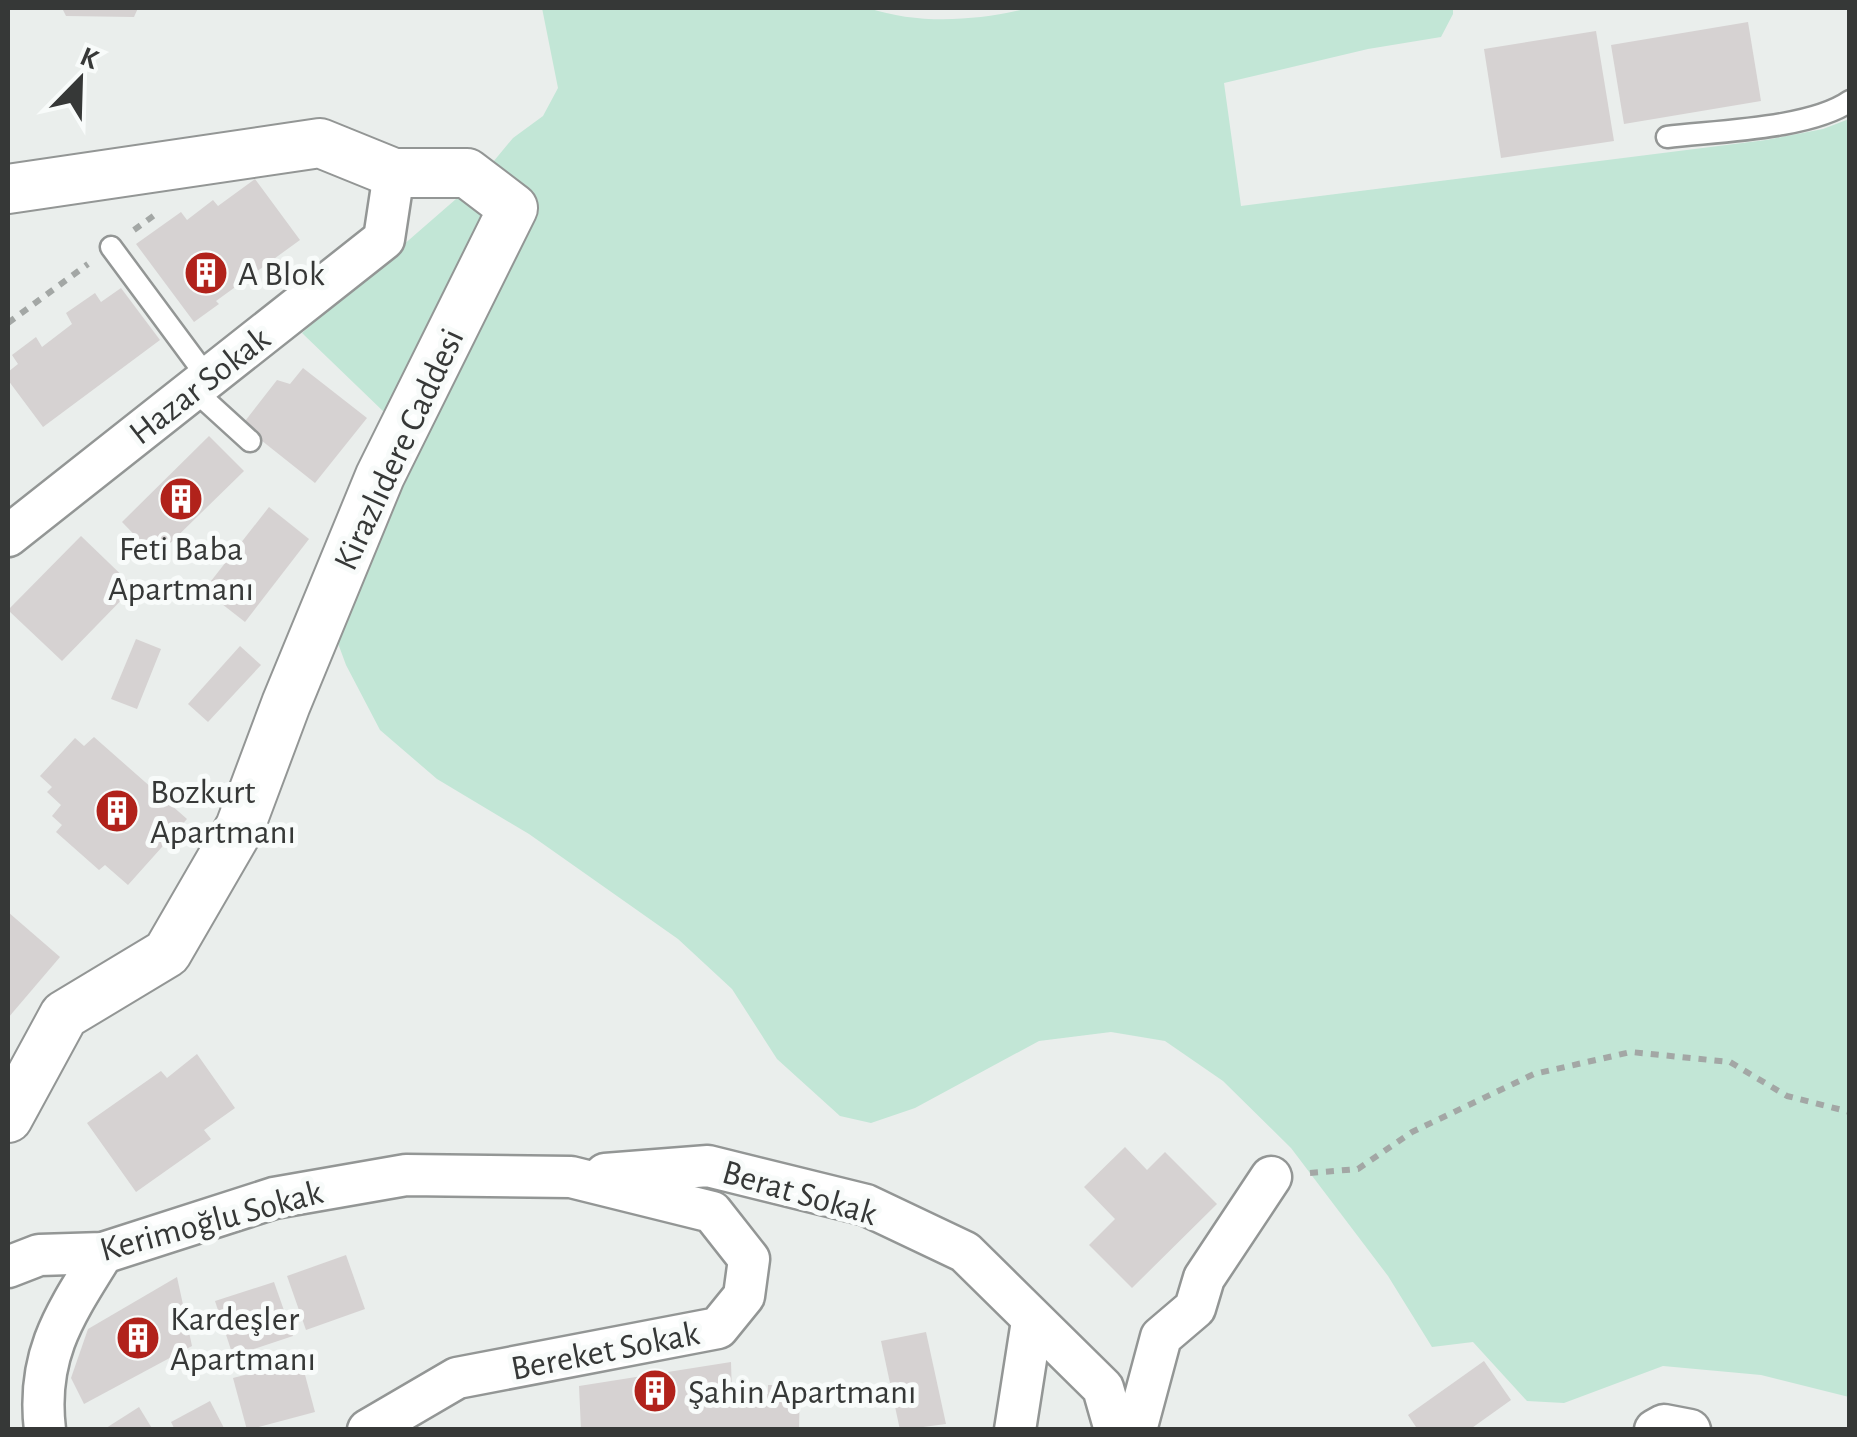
<svg xmlns="http://www.w3.org/2000/svg" width="1857" height="1437" viewBox="0 0 1857 1437" font-family="'Alegreya Sans',sans-serif">
<style>
.green{fill:#c2e6d6}
.building{fill:#d6d2d2}
.lines{fill:none;stroke-linecap:round;stroke-linejoin:round}
.service-casing{stroke:#939695;stroke-width:25}
.minor-casing{stroke:#939695;stroke-width:45}
.tertiary-casing{stroke:#939695;stroke-width:52}
.path{stroke:#a3a7a5;stroke-width:6;stroke-dasharray:8 8;stroke-linecap:butt}
.service{stroke:#fff;stroke-width:20}
.minor{stroke:#fff;stroke-width:40}
.tertiary{stroke:#fff;stroke-width:48}
.labels{text-anchor:middle;stroke-width:10;stroke-linejoin:round;paint-order:stroke}
.poi-label{font-size:35px;fill:#363837;stroke:#f8fbfa;text-anchor:start}
.street-label{font-size:35px;fill:#363837;stroke:#f8fbfa}
</style>
<rect width="100%" height="100%" fill="#eaeeec"/>
<path class="green" d="M 542,8 L 868,8 C 920,25 977,21 1029,8 L 1453,8 L 1453,14 L 1441,37 L 1368,49 L 1224,83 L 1241,206 L 1766,140 L 1823,129 L 1849,119 L 1849,1397 L 1761,1375 L 1663,1366 L 1564,1403 L 1527,1401 L 1473,1342 L 1432,1347 L 1388,1276 L 1291,1148 L 1223,1081 L 1165,1041 L 1111,1032 L 1039,1041 L 915,1108 L 871,1123 L 840,1116 L 777,1059 L 732,989 L 678,939 L 529,834 L 437,779 L 380,730 L 346,665 L 332,627 L 413,440 L 302,333 L 479,179 L 513,138 L 543,116 L 558,88 Z"/>
<g class="building">
<polygon points="62,8 138,8 134,17 66,16"/>
<polygon points="1748,22 1761,101 1624,124 1611,45"/>
<polygon points="1596,31 1614,141 1501,158 1484,49"/>
<polygon points="255,179 300,240 216,301 219,304 194,322 136,244 181,212 187,220 213,200 218,206"/>
<polygon points="121,288 160,340 43,427 8,380 8,372 18,364 12,355 36,337 42,347 72,324 66,313 95,293 101,302"/>
<polygon points="303,368 367,418 315,483 242,425 277,380 290,384"/>
<polygon points="209,436 244,471 156,557 122,522"/>
<polygon points="269,507 309,539 245,622 204,590"/>
<polygon points="81,536 134,587 62,661 8,610"/>
<polygon points="136,639 161,649 137,709 111,699"/>
<polygon points="240,646 261,665 208,722 188,704"/>
<polygon points="94,737 187,819 128,885 105,865 99,870 56,832 62,825 52,816 61,805 47,792 52,787 40,776 75,738 84,746"/>
<polygon points="8,912 60,957 8,1018"/>
<polygon points="197,1054 235,1108 204,1130 211,1139 136,1192 87,1123 161,1071 167,1078"/>
<polygon points="1125,1147 1147,1170 1165,1152 1217,1204 1132,1288 1089,1245 1115,1219 1084,1187"/>
<polygon points="346,1255 365,1309 306,1330 287,1276"/>
<polygon points="177,1277 192,1346 84,1404 71,1378 88,1329"/>
<polygon points="274,1282 293,1336 233,1356 215,1301"/>
<polygon points="926,1332 946,1424 900,1430 881,1341"/>
<polygon points="301,1360 315,1412 247,1430 233,1378"/>
<polygon points="1484,1361 1511,1400 1469,1430 1418,1430 1408,1415"/>
<polygon points="731,1362 732,1396 768,1394 768,1385 800,1385 799,1430 581,1430 579,1386"/>
<polygon points="210,1401 225,1430 175,1430 171,1422"/>
<polygon points="139,1407 153,1430 103,1430"/>
</g>
<g class="lines">
<defs>
<g id="service">
<path d="M 1667,137 C 1716,131 1810,129 1850,101"/>
<polyline points="111,247 208,378"/>
<polyline points="194,390 250,441"/>
</g>
<g id="minor">
<polyline points="8,536 384,239 394,173"/>
<polyline points="605,1174 708,1166 866,1205 965,1252 1103,1388 1115,1430"/>
<polyline points="8,1267 39,1255 103,1253 274,1198 406,1175 571,1177 712,1212 749,1259 744,1296 718,1328 457,1378 368,1430"/>
<path d="M 45,1430 C 36,1355 65,1314 103,1253"/>
<polyline points="1015,1430 1032,1321"/>
<polyline points="1136,1430 1161,1337 1195,1308 1204,1278 1271,1177"/>
<polyline points="1655,1430 1664,1425 1690,1430"/>
</g>
<polyline id="tertiary" points="8,189 320,143 394,173 467,173 513,208 380,476 286,704 240,827 167,953 64,1015 8,1118"/>
</defs>
<use href="#service" class="service-casing"/>
<use href="#minor" class="minor-casing"/>
<use href="#tertiary" class="tertiary-casing"/>
<g class="path">
<polyline points="134,230 156,214"/>
<polyline points="8,323 88,264"/>
<polyline points="1310,1173 1358,1169 1412,1132 1534,1074 1631,1052 1730,1062 1787,1096 1850,1112"/>
</g>
<use href="#service" class="service"/>
<use href="#minor" class="minor"/>
<use href="#tertiary" class="tertiary"/>
</g>
<defs>
<symbol id="building-disc" viewBox="-11 -11 22 22"><circle r="9.5" fill="#b1221b" stroke="#f8fbfa"/><path d="M-4-6H4V6H1V3H-1V6H-4ZM-2.5-4.3h1.7v1.8h-1.7ZM.8-4.3h1.7v1.8H.8ZM-2.5-1h1.7V.8h-1.7ZM.8-1h1.7V.8H.8Z" fill="#fff"/></symbol>
</defs>
<g fill-rule="evenodd">
<use href="#building-disc" x="181" y="248" width="50" height="50"/>
<use href="#building-disc" x="156" y="474" width="50" height="50"/>
<use href="#building-disc" x="92" y="786" width="50" height="50"/>
<use href="#building-disc" x="113" y="1313" width="50" height="50"/>
<use href="#building-disc" x="630" y="1366" width="50" height="50"/>
</g>
<g class="labels">
<g class="poi-label">
<text x="238" y="285">A Blok</text>
<text x="181" y="560" text-anchor="middle">Feti Baba<tspan x="181" dy="40">Apartmanı</tspan></text>
<text x="150" y="803">Bozkurt<tspan x="150" dy="40">Apartmanı</tspan></text>
<text x="170" y="1330">Kardeşler<tspan x="170" dy="40">Apartmanı</tspan></text>
<text x="688" y="1403">Şahin Apartmanı</text>
</g>
<g class="street-label">
<text transform="translate(199 385) rotate(-38)" y="12">Hazar Sokak</text>
<text transform="translate(398 449) rotate(-65)" y="12">Kirazlıdere Caddesi</text>
<text transform="translate(800 1192) rotate(16)" y="12">Berat Sokak</text>
<text transform="translate(211 1220) rotate(-15)" y="12">Kerimoğlu Sokak</text>
<text transform="translate(605 1350) rotate(-11)" y="12">Bereket Sokak</text>
</g>
</g>
<rect width="1857" height="1437" fill="none" stroke="#363837" stroke-width="20"/>
<g transform="translate(80 80) rotate(23)" stroke="#f8fbfa" stroke-width="8" paint-order="stroke">
<path d="M0-8L18 38L0 25L-18 38Z" fill="#363837"/>
<text y="-15" font-size="28" font-weight="bold" text-anchor="middle" fill="#363837">K</text>
</g>
</svg>
